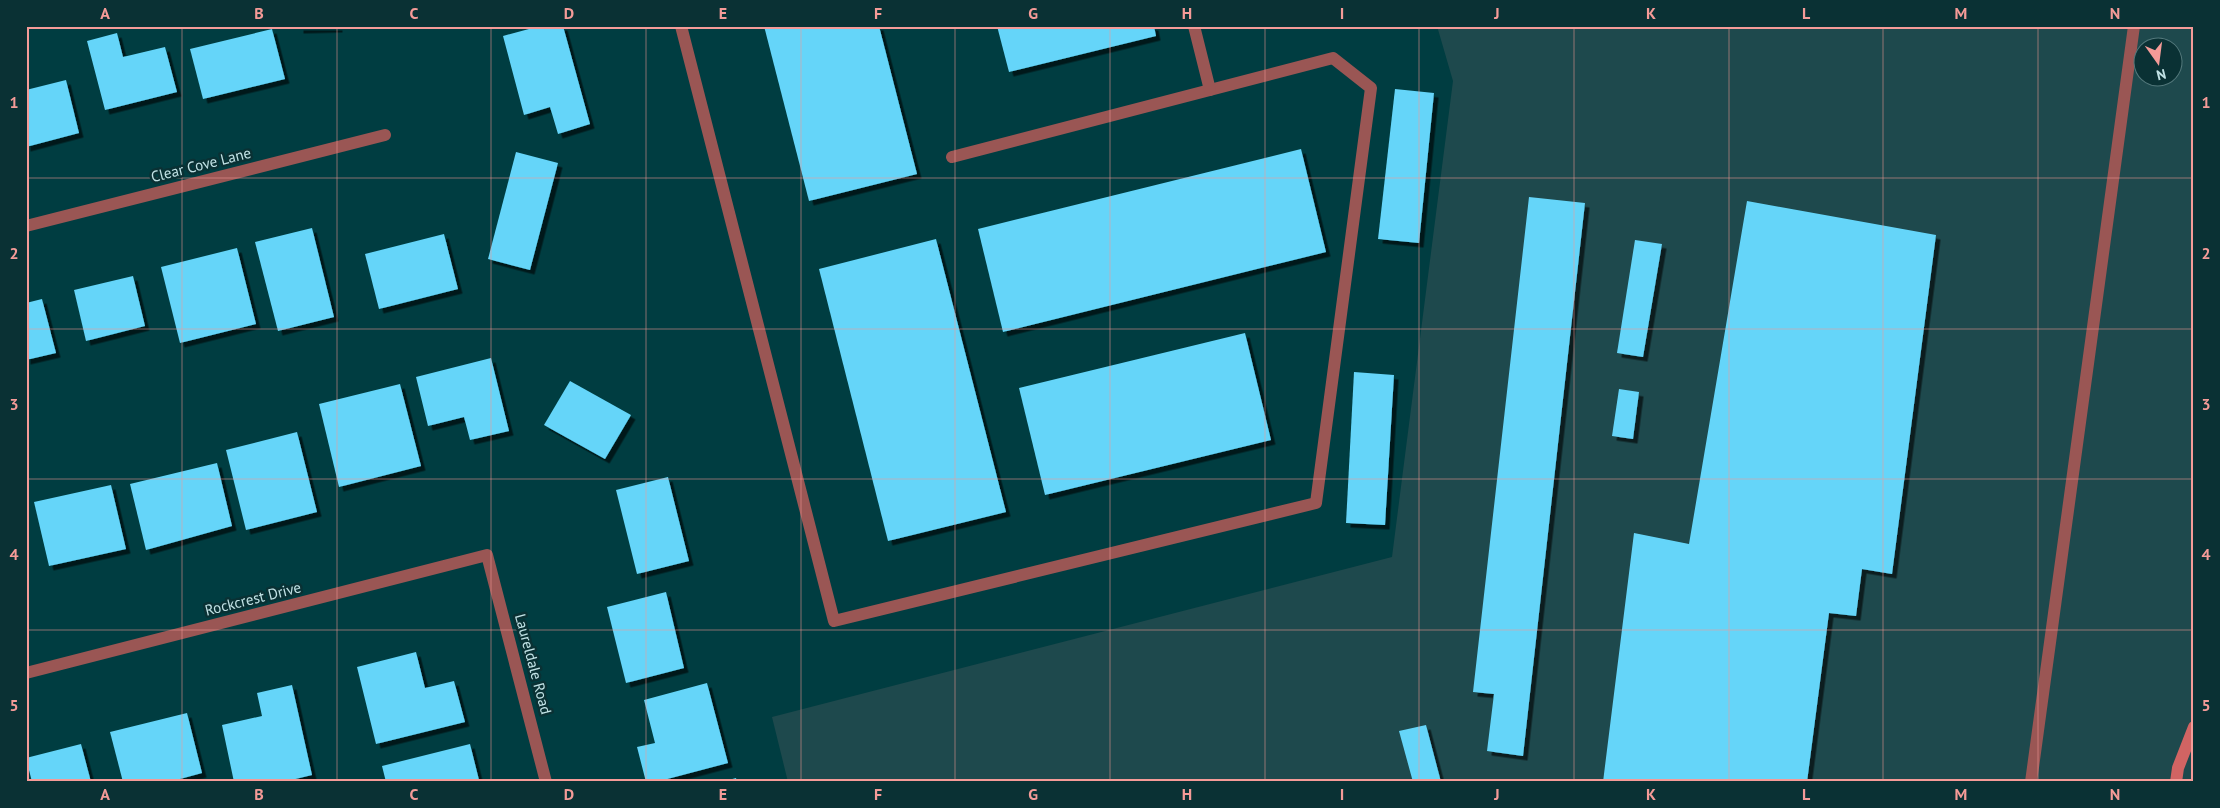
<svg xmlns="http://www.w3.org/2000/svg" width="2220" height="808" viewBox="0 0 2220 808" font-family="'PT Sans',sans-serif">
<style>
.built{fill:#1e494d;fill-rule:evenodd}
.building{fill:#65d5f9;filter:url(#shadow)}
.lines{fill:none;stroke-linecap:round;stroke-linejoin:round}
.lane{stroke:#9a5654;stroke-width:12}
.street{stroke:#9a5654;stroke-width:12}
.secondary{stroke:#d16463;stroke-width:12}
.grid{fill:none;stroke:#f59b98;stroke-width:1;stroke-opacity:0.55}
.labels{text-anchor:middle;stroke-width:5;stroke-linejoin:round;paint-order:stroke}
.street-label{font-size:15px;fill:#c1e2e5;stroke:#0a3134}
.neatline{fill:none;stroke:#f59b98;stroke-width:2}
.grid-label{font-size:16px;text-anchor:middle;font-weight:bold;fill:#f59b98}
</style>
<defs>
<filter id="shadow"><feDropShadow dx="4.5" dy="4.5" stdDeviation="0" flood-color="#0009"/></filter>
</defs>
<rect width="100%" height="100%" fill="#003d41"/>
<path class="built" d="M 1437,26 L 2194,26 L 2194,782 L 788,782 L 772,717 L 1392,557 L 1453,81 ZM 2142,48 L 2172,48 L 2172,78 L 2142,78 Z"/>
<g class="building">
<polygon points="299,26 338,26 338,28 299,29"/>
<polygon points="540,26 563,26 590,124 558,134 550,107 524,115 503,36"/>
<polygon points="764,26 879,26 917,174 809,201"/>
<polygon points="997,26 1154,26 1156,36 1009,72"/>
<polygon points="272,29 285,79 203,99 190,49"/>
<polygon points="117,33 123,57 165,47 177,92 105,110 87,41"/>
<polygon points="66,80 79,133 26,147 26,90"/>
<polygon points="1395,89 1434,93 1419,243 1378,239"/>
<polygon points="1301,149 1326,252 1003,332 978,229"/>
<polygon points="516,152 558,163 530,270 488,259"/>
<polygon points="1529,197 1585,203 1523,756 1487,751 1494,694 1473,692"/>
<polygon points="1747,201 1936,235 1892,574 1862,569 1856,616 1829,613 1807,782 1603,782 1634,533 1689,544"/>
<polygon points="312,228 334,317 278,331 255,242"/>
<polygon points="444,234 458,289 379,309 365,254"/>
<polygon points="936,239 1006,512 888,541 819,269"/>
<polygon points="1635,240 1662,244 1643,357 1617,353"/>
<polygon points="237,248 256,324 180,343 161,267"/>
<polygon points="133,276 145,326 86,341 74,290"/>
<polygon points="42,299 56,353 26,360 26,303"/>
<polygon points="1245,333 1271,440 1045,495 1019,388"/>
<polygon points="491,358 509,431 470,440 464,417 428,426 416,377"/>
<polygon points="1354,372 1394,375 1385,525 1346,523"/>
<polygon points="570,381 631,415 605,459 544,425"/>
<polygon points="400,384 421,466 339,487 319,404"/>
<polygon points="1619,389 1639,392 1633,439 1612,436"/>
<polygon points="297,432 317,512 246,530 226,450"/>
<polygon points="217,463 232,526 146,550 130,484"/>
<polygon points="668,477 689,561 637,574 616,490"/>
<polygon points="111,485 126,549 49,566 34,502"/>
<polygon points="666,592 684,668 626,683 607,607"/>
<polygon points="416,652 425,688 454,681 465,722 376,744 357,667"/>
<polygon points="707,683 728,763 656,782 646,782 637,747 655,743 644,700"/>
<polygon points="292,685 312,775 283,782 234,782 222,725 262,716 257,693"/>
<polygon points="187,713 202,773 169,782 123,782 110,732"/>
<polygon points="1426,725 1441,782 1413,782 1399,731"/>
<polygon points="81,744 91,782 32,782 26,758"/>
<polygon points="470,744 479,780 386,782 382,766"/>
<polygon points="736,778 737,782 725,782 725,781"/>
</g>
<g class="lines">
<g class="lane">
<polyline points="681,26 834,621 1316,503 1371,88 1333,58 952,157"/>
<polyline points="1194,26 1210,90"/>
<polyline points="2031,782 2134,26"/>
</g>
<g class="street">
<polyline points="26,226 385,135"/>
<polyline points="26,673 487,555 546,782"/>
</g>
<polyline class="secondary" points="2176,782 2178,768 2194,727"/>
</g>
<path class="grid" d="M 182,26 L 182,782M 337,26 L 337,782M 491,26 L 491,782M 646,26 L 646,782M 801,26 L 801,782M 955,26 L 955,782M 1110,26 L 1110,782M 1265,26 L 1265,782M 1419,26 L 1419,782M 1574,26 L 1574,782M 1729,26 L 1729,782M 1883,26 L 1883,782M 2038,26 L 2038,782M 26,178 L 2194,178M 26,329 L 2194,329M 26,479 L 2194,479M 26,630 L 2194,630"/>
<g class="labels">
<g class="street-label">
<text transform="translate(201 165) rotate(-14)" y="5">Clear Cove Lane</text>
<text transform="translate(253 599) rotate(-14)" y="5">Rockcrest Drive</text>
<text transform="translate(533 664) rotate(75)" y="5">Laureldale Road</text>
</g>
</g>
<rect width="2220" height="808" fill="none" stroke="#0a3134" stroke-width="55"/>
<g transform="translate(2158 62) rotate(166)"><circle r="24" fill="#0a3134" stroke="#53787b"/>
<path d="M0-4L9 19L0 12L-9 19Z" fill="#f59b98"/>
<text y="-8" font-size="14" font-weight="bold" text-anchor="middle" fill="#c1e2e5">N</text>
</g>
<rect x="28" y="28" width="2164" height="752" class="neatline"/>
<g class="grid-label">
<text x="105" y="19">A</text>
<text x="259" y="19">B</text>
<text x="414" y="19">C</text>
<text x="569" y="19">D</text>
<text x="723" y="19">E</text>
<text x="878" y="19">F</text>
<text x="1033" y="19">G</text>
<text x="1187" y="19">H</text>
<text x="1342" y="19">I</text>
<text x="1497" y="19">J</text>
<text x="1651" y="19">K</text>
<text x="1806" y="19">L</text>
<text x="1961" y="19">M</text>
<text x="2115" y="19">N</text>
<text x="14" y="108">1</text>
<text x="2206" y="108">1</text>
<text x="14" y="259">2</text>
<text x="2206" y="259">2</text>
<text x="14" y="410">3</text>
<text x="2206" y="410">3</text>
<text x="14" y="560">4</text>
<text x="2206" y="560">4</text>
<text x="14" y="711">5</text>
<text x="2206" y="711">5</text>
<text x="105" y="800">A</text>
<text x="259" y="800">B</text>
<text x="414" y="800">C</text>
<text x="569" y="800">D</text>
<text x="723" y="800">E</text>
<text x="878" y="800">F</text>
<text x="1033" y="800">G</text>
<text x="1187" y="800">H</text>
<text x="1342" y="800">I</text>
<text x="1497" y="800">J</text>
<text x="1651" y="800">K</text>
<text x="1806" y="800">L</text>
<text x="1961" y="800">M</text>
<text x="2115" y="800">N</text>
</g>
</svg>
